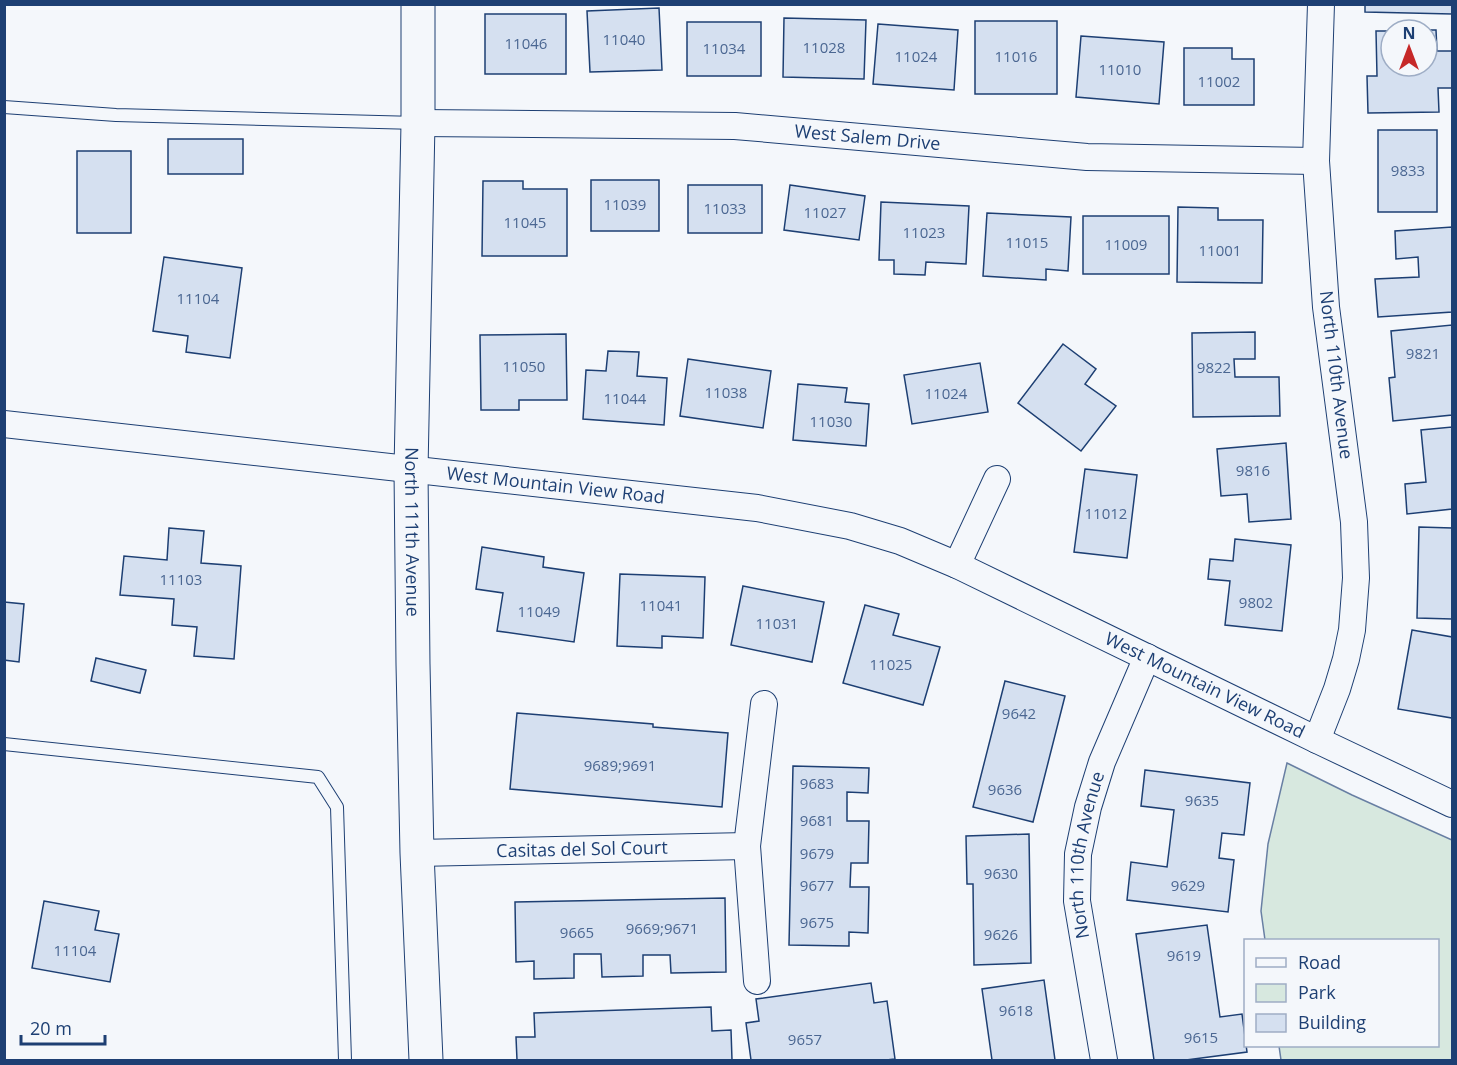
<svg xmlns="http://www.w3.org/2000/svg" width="1457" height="1065" viewBox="0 0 1457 1065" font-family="'Open Sans',sans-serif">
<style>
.green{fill:#d7e8df;stroke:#687fa3;stroke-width:1.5}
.building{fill:#d5e0f0;stroke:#1d3f73;stroke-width:1.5}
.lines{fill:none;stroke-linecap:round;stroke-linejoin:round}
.lane-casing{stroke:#1d3f73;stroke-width:14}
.street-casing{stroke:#1d3f73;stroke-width:28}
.secondary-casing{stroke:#1d3f73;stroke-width:35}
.lane{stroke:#f4f7fb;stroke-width:12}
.street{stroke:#f4f7fb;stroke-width:26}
.secondary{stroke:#f4f7fb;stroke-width:33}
.labels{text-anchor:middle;stroke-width:4.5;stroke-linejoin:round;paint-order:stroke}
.number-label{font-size:15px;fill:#4b6792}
.street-label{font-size:18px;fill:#1d3f73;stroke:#f4f7fb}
</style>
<rect width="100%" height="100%" fill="#f4f7fb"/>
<polygon class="green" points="1287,763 1352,795 1452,840 1452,1060 1281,1060 1279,1046 1438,1046 1438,940 1265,940 1261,911 1268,844"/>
<g class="building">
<polygon points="1365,4 1452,4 1452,14 1365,12"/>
<polygon points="659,8 662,70 590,72 587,11"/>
<rect x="485" y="14" width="81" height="60"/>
<polygon points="784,18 866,20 864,79 783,77"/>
<rect x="975" y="21" width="82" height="73"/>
<rect x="687" y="22" width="74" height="54"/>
<polygon points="878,24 958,30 954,90 873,84"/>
<polygon points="1427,30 1436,30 1437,51 1452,51 1452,88 1438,88 1439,112 1368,113 1367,76 1377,76 1376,31 1391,31 1391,66 1427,66"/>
<polygon points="1081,36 1164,42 1159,104 1076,97"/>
<polygon points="1184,48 1232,48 1232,59 1254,59 1254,105 1184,105"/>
<rect x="1378" y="130" width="59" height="82"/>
<rect x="168" y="139" width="75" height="35"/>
<rect x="77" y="151" width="54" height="82"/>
<rect x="591" y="180" width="68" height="51"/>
<polygon points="483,181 523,181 523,189 567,189 567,256 482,256"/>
<rect x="688" y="185" width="74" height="48"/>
<polygon points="790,185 865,196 859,240 784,230"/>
<polygon points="881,202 969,206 966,264 926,262 925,275 894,274 894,260 879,260"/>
<polygon points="1178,207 1218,208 1218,220 1263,220 1262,283 1177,282"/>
<polygon points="987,213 1071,217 1068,271 1046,269 1046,280 983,276"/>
<rect x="1083" y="216" width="86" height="58"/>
<polygon points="1452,227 1452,312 1378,317 1375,279 1419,277 1418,257 1396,259 1395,231"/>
<polygon points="164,257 242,268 230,358 186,352 188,336 153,331"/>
<polygon points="1452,325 1452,415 1393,421 1389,378 1395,377 1391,331"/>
<polygon points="1255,332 1255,359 1234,359 1235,377 1279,377 1280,416 1193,417 1192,333"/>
<polygon points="566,334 567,400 519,400 519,410 481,410 480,335"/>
<polygon points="1063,344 1096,369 1085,384 1116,406 1081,451 1018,403"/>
<polygon points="608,351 639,352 637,376 667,378 664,425 583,419 586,370 606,371"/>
<polygon points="688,359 771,371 763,428 680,416"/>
<polygon points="980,363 988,412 912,424 904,375"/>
<polygon points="798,384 847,388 845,402 869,404 866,446 793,440"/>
<polygon points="1452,427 1452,509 1407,514 1405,484 1426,482 1421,430"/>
<polygon points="1286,443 1291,519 1249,522 1247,494 1221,496 1217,449"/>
<polygon points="1085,469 1137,475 1127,558 1074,552"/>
<polygon points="1419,527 1452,528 1452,619 1417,618"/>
<polygon points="169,528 204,531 201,563 241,566 234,659 194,656 197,627 172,625 174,599 120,595 124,556 167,560"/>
<polygon points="1235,539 1291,545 1282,631 1225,625 1230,581 1208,579 1210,559 1233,561"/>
<polygon points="482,547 544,557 543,567 584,573 574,642 497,631 503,593 476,589"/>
<polygon points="620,574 705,577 703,638 662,636 662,648 617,646"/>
<polygon points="743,586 824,602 812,662 731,645"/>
<polygon points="4,602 24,604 19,662 4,660"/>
<polygon points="865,605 899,614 893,635 940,647 923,705 843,683"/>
<polygon points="1412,630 1452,637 1452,718 1398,709"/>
<polygon points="96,658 146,670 140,693 91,681"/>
<polygon points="1005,681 1065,696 1033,822 973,807"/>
<polygon points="517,713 653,724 653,727 728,733 722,807 510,789"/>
<polygon points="793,766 869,768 868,793 847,792 847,821 869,821 868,863 851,863 850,887 869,887 868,933 849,932 849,946 789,945"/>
<polygon points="1145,770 1250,783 1244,835 1222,833 1219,858 1234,860 1228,912 1127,900 1131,862 1167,867 1174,810 1141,806"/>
<polygon points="1029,834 1031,963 974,965 973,884 967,884 966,836"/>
<polygon points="725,898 726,972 671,973 670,955 643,955 643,976 602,977 601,954 574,954 574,978 534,979 534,961 516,962 515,902"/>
<polygon points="44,901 99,911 95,930 119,934 110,982 32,968"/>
<polygon points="1207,925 1220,1017 1242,1014 1247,1052 1186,1060 1154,1060 1136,934"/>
<polygon points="1044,980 1055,1060 992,1060 982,989"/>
<polygon points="871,983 874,1003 887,1001 895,1059 886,1060 751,1060 746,1023 759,1021 756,999"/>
<polygon points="711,1007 712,1031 731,1030 732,1060 517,1060 516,1037 535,1037 534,1013"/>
</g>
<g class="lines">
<defs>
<g id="lane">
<polyline points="4,107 116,115 417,123"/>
<polyline points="4,744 318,777 337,807 345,1060"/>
</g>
<g id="street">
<path id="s1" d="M 418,123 L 735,126 L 1087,157 L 1316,161"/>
<path id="s2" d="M 4,424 L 757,508 L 850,526 L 900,541 L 957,565 L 1317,740 L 1452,804"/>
<polyline points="957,565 997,479"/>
<polyline points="1317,740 1337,689 1346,659 1352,630 1356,578 1354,522 1326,307 1316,161 1321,4"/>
<path id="s3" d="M 417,853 L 747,846"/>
<polyline points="757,981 747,846 764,704"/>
<path id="s4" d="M 1104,1060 L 1077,901 L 1078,854 L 1088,807 L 1102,762 L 1147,657"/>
</g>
<g id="secondary">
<path id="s5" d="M 418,4 L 418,123 L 411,470 L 413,664 L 417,853 L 426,1060"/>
</g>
</defs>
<use href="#lane" class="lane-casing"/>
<use href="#street" class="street-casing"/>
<use href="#secondary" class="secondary-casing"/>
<use href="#lane" class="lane"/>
<use href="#street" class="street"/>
<use href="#secondary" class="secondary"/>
</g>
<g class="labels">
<g class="number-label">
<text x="624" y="45">11040</text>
<text x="526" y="49">11046</text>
<text x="824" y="53">11028</text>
<text x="724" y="54">11034</text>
<text x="916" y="62">11024</text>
<text x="1016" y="62">11016</text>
<text x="1120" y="75">11010</text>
<text x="1219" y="87">11002</text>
<text x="1408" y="176">9833</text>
<text x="625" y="210">11039</text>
<text x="725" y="214">11033</text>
<text x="825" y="218">11027</text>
<text x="525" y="228">11045</text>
<text x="924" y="238">11023</text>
<text x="1027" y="248">11015</text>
<text x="1126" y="250">11009</text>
<text x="1220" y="256">11001</text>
<text x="198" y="304">11104</text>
<text x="1423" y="359">9821</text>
<text x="524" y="372">11050</text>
<text x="1214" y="373">9822</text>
<text x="726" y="398">11038</text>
<text x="946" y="399">11024</text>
<text x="625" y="404">11044</text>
<text x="831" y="427">11030</text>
<text x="1253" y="476">9816</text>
<text x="1106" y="519">11012</text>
<text x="181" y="585">11103</text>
<text x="1256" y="608">9802</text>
<text x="661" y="611">11041</text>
<text x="539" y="617">11049</text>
<text x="777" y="629">11031</text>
<text x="891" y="670">11025</text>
<text x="1019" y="719">9642</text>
<text x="620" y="771">9689;9691</text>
<text x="817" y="789">9683</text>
<text x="1005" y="795">9636</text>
<text x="1202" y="806">9635</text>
<text x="817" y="826">9681</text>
<text x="817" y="859">9679</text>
<text x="1001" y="879">9630</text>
<text x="817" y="891">9677</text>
<text x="1188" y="891">9629</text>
<text x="817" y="928">9675</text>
<text x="662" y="934">9669;9671</text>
<text x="577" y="938">9665</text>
<text x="1001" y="940">9626</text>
<text x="75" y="956">11104</text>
<text x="1184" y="961">9619</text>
<text x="1016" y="1016">9618</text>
<text x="1201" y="1043">9615</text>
<text x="805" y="1045">9657</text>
</g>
<g class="street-label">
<text dy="6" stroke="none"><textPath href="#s1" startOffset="450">West Salem Drive</textPath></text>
<text transform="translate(1336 375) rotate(83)" y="6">North 110th Avenue</text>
<text dy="6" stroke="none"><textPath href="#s2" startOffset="555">West Mountain View Road</textPath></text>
<text dy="6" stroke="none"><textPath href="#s5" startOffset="528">North 111th Avenue</textPath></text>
<text dy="6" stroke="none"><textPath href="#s2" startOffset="1242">West Mountain View Road</textPath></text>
<text dy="6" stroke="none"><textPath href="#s3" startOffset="165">Casitas del Sol Court</textPath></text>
<text dy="6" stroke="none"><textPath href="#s4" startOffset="208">North 110th Avenue</textPath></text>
</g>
</g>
<rect width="1457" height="1065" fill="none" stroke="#1d3f73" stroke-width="12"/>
<rect x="1244" y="939" width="195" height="108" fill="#f4f7fb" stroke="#9eadc5" stroke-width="1.5"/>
<rect x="1256" y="958" width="30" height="9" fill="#f4f7fb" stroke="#9eadc5" stroke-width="1.5"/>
<text x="1298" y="969" font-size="18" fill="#1d3f73">Road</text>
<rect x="1256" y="984" width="30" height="18" fill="#d7e8df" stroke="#9eadc5" stroke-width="1.5"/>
<text x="1298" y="999" font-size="18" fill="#1d3f73">Park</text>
<rect x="1256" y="1014" width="30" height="18" fill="#d5e0f0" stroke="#9eadc5" stroke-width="1.5"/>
<text x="1298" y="1029" font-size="18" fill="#1d3f73">Building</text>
<g transform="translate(1409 48)"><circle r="28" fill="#f4f7fb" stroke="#9eadc5" stroke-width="1.5"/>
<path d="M0-4.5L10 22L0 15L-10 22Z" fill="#c62828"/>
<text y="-9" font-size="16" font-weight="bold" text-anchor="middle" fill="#1d3f73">N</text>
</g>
<path d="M21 1035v9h84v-9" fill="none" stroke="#1d3f73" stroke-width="3"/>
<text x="30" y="1035" font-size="18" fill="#1d3f73" stroke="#f4f7fb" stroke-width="4.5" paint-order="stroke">20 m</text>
</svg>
